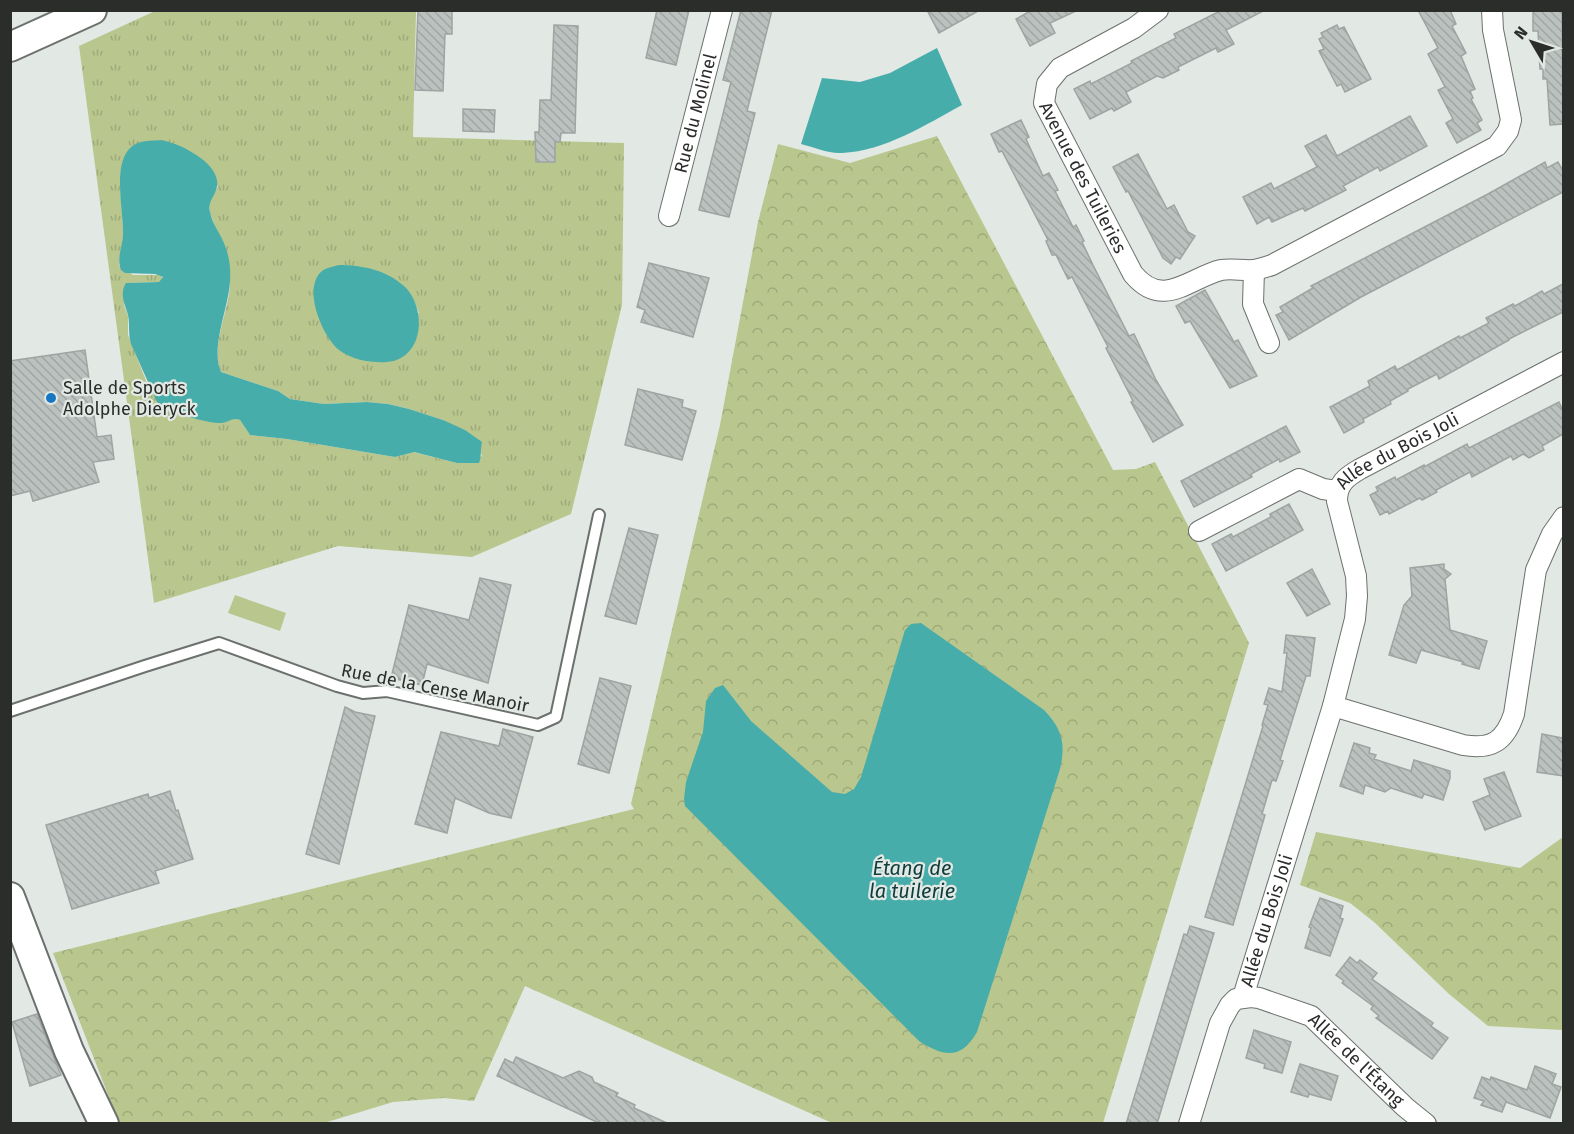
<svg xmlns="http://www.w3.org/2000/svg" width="1574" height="1134" viewBox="0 0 1574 1134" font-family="'Fira Sans',sans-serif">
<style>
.grass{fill:url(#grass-tufts);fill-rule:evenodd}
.park{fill:url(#park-crowns)}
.garden{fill:#b9c68d}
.water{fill:#47adaa}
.building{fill:url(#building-back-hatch);stroke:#9da4a2;stroke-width:1.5}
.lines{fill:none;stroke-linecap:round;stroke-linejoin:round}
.lane-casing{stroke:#6c716e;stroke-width:14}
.street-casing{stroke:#6c716e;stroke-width:22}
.secondary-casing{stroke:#6c716e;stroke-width:32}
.lane{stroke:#fff;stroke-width:10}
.street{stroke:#fff;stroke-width:20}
.secondary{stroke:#fff;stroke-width:28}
.poi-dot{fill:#1877c3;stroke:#e2e8e4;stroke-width:2}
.labels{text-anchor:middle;stroke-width:4.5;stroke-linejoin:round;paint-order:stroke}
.street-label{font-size:18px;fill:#2b2d2b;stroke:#e2e8e4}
.poi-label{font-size:18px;fill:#2b2d2b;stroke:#e2e8e4;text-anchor:start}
.water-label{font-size:20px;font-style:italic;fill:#0d3d3c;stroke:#e2e8e4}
</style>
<defs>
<pattern id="grass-tufts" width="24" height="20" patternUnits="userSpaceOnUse" patternTransform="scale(1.5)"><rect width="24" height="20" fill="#b9c68d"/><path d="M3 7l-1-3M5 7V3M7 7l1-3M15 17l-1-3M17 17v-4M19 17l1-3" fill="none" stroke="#9faa7a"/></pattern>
<pattern id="park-crowns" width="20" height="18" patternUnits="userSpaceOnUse" patternTransform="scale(1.5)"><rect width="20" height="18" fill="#b9c68d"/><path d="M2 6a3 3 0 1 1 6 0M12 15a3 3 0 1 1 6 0" fill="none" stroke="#9faa7a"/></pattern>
<pattern id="building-back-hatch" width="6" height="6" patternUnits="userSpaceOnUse" patternTransform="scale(1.5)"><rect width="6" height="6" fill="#bac1bf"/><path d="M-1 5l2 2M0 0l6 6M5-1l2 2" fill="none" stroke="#a0a6a4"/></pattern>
</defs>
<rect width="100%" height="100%" fill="#e2e8e4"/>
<path class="grass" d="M 155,11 L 416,11 L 413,137 L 624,143 L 622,305 L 571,514 L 472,557 L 338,546 L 154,603 L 79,46 ZM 131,147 L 218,186 L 209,204 L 210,213 C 215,226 230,272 230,285 C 229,310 210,348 221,372 L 278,391 L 290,399 L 324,404 L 367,402 L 388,404 L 409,409 L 443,420 L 480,449 L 482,456 L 469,462 L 457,463 L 413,452 L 395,457 L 287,439 L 250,435 L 240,420 L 235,418 L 221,423 L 177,414 L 163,408 L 147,383 L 128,335 L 128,316 L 124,305 L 126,283 L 159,282 L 163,279 L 160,275 L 133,275 L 119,266 C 119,255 123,245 123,234 C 124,205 112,172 131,147 ZM 339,265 C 373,266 409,278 419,313 L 331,340 L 318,316 Z"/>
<g class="park">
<polygon points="937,136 1113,470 1136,469 1155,462 1249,643 1103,1123 832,1123 525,986 474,1101 444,1098 393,1102 324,1123 119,1123 53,953 634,809 631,804 720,425 758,222 778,144 850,163"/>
<polygon points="1316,832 1520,868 1563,837 1563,1030 1488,1026 1449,994 1374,922 1350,903 1300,885"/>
</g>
<polygon class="garden" points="235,595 286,613 280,631 228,613"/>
<g class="water">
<path d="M 937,48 L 962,105 C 925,125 885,151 842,153 C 829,154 813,147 801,144 L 822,78 L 860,82 L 890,73 Z"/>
<path d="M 161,140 C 179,143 221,163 217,186 C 216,196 207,201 210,212 C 212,223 219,232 223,241 C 229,254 231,267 230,281 C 229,307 210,348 221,372 L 278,391 L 290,399 L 324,404 L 367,402 L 388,404 L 409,409 L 443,420 L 465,430 L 482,442 C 480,450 482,456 479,463 L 457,463 L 414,452 L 395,457 L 287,439 L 250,435 L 240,420 C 232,417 230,422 222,423 C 208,424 167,412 157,402 L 131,344 C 128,334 130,325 128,315 C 125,304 119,294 126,283 L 159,282 L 163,277 L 155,274 L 125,273 L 121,270 C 116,258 123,246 123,234 C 124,210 109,154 138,143 C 145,140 154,141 161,140 Z"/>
<path d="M 339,265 C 362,265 386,270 404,286 C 427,307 425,359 387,362 C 372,363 352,360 339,350 C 323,337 304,293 319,274 C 324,268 331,267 339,265 Z"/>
<path d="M 921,623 L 1044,710 C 1062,729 1066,743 1060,769 L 977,1032 C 961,1060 944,1057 919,1041 L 693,814 L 685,806 L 684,799 L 686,782 L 703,732 L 706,701 L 715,688 L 723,685 L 751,721 L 832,792 L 845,794 L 854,789 L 861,777 L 905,630 L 911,624 Z"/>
</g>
<g class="building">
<polygon points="418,10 452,10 452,34 445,34 443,91 415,90"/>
<polygon points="657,10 689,10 676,65 646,58"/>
<polygon points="741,10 772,10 747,111 755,113 729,217 699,210 731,82 723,80"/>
<polygon points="927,10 980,10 939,33"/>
<polygon points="1032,10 1078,10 1050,23 1055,33 1030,46 1016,19"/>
<polygon points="1222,10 1265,10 1226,30 1234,44 1218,52 1216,48 1178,67 1179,70 1163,78 1157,76 1126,92 1131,102 1114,111 1112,108 1090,119 1074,89 1090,81 1091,84 1132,63 1131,61 1176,38 1174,34"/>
<polygon points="1418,10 1450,10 1456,24 1452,26 1466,53 1461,56 1475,89 1470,91 1473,98 1471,99 1482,120 1477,123 1481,130 1457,143 1446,123 1453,119 1438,90 1445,87 1428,54 1438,48"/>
<polygon points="1533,10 1562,10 1563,124 1550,125 1547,79 1543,79 1543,69 1540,69 1538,31 1533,31"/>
<polygon points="554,25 578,26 575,133 561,133 560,142 555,142 555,162 536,162 535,132 539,132 540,100 551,100"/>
<polygon points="1337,25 1339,29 1344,27 1371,79 1345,92 1341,84 1337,86 1319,51 1324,49 1319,39 1323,37 1321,33"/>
<polygon points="463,109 495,110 494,132 463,131"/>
<polygon points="1410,116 1427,146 1380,171 1378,167 1343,186 1346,190 1305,211 1303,208 1272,222 1269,217 1257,224 1243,197 1271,183 1274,189 1317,167 1305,146 1326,135 1337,156"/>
<polygon points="1021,120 1029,137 1026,139 1043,176 1049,173 1058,190 1055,191 1073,227 1076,225 1084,241 1082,242 1093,265 1129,336 1134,334 1156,380 1183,425 1153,442 1131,402 1133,401 1106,348 1108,347 1072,277 1068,279 1056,255 1052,255 1046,241 1048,240 1002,151 999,152 991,134"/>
<polygon points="1138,154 1167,209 1174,205 1188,232 1195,236 1180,259 1176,257 1171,264 1163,258 1128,191 1126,192 1113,167"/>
<polygon points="1545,162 1547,168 1558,162 1563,171 1563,192 1361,297 1289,340 1276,315 1283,312 1280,307 1313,288 1311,286 1488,194"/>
<polygon points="649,263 709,278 693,337 641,322 645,310 637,307"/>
<polygon points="1563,284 1563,312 1509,339 1509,340 1439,379 1437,374 1408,389 1408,391 1390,401 1391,404 1363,419 1364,422 1344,433 1330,407 1370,386 1368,381 1395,366 1397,370 1459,336 1460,338 1489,323 1486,318 1513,304 1515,306 1542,291 1544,294"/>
<polygon points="1205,290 1234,342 1238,340 1257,376 1230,388 1190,321 1185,323 1176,306"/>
<polygon points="85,350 97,437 111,435 114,459 93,462 99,482 33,501 30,491 10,496 10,361"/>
<polygon points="638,389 683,400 682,407 696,411 682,460 625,445"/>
<polygon points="1559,402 1563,411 1563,434 1542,446 1544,450 1529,458 1523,454 1513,460 1511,456 1472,477 1470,472 1436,490 1437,492 1422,500 1420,498 1389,514 1388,511 1380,515 1370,495 1378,491 1376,487 1395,477 1396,480 1424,465 1424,467 1467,444 1469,448"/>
<polygon points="1286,426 1300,452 1280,462 1279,459 1251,474 1252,477 1194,507 1181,481"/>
<polygon points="1289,504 1303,530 1226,571 1212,544 1231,534 1233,537 1271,517 1270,514"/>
<polygon points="629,528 658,535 636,624 605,616"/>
<polygon points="1444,564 1444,569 1451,574 1445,579 1450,630 1487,641 1479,669 1462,664 1463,662 1421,650 1416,663 1389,655 1404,605 1412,596 1410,568"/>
<polygon points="1312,569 1330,604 1307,616 1287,583"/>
<polygon points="480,578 511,585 488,683 427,664 422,685 391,678 409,605 469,620"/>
<polygon points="1286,635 1315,638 1310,676 1306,676 1280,760 1283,761 1276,781 1272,780 1262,814 1265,815 1233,925 1205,917 1263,726 1262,725 1268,705 1264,704 1269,688 1282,692 1287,653 1284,653"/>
<polygon points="600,678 631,686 609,773 578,764"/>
<polygon points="345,707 355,712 375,716 339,864 306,854"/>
<polygon points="503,729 533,737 511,818 489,813 455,798 447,833 415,824 441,732 499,746"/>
<polygon points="1542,734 1563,738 1563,776 1537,772"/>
<polygon points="1354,743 1370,748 1369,753 1376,755 1374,759 1411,771 1414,760 1450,771 1450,778 1443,800 1424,794 1422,798 1391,788 1385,792 1365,785 1363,794 1340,786"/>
<polygon points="1504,772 1521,816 1485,830 1473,802 1490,795 1484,779"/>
<polygon points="170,791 176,811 178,810 193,859 155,871 159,883 72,909 46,825 148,794 149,798"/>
<polygon points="1320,898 1343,906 1340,918 1343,919 1330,956 1305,948 1311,928 1309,927"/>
<polygon points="1190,926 1214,933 1157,1124 1126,1124 1184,934 1187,935"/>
<polygon points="1350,957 1357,963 1360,960 1377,973 1372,979 1433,1023 1431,1026 1448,1038 1432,1059 1376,1018 1379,1016 1371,1009 1373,1006 1342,983 1344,981 1336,975"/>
<polygon points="37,1014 61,1075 30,1086 12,1022"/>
<polygon points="1254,1030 1291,1042 1282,1073 1264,1068 1265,1064 1246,1058"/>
<polygon points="516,1057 563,1078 579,1071 592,1077 594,1082 618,1093 616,1096 635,1105 634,1108 669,1124 601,1124 497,1076 505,1059 513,1063"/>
<polygon points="1300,1064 1338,1076 1331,1100 1309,1094 1308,1097 1291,1092"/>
<polygon points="1535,1066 1556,1074 1552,1084 1561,1087 1550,1118 1506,1102 1502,1112 1481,1105 1484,1101 1474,1098 1482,1077 1490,1080 1491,1077 1527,1090"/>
</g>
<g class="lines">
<defs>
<polyline id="lane" points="10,711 145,666 219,643 337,686 363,693 387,691 538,725 556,717 599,515"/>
<g id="street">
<path id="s1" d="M 1158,10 L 1134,28 L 1060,68 L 1047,84 L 1044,103 L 1133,274 C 1163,310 1189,278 1221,270 C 1232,268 1243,271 1254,270 C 1260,269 1266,267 1272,265 L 1497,146 L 1508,131 L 1511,120 L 1493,30 L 1492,10"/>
<path id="s2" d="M 669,216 L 722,10"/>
<polyline points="1254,270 1253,304 1269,343"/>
<polyline points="1199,531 1299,479 1323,489 1337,491"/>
<path d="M 1333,706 L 1463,745 C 1492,750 1505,741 1514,714 L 1536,570 L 1552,534 L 1564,517"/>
<path id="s3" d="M 1243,997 L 1333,706 L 1355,619 L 1357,596 L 1356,576 L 1337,501 C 1337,484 1346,477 1360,469 L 1564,362"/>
<path id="s4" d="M 1189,1124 L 1220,1023 L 1230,1005 L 1236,999 L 1251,997 L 1259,998 L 1311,1016 L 1405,1107 L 1426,1124"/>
</g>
<g id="secondary">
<polyline points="10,47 92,10"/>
<polyline points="10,897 69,1051 104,1124"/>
</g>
</defs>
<use href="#lane" class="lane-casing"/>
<use href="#street" class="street-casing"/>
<use href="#secondary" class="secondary-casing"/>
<use href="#lane" class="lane"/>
<use href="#street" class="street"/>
<use href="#secondary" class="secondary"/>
</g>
<circle class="poi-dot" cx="51" cy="398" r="6"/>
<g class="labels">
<g class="street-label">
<text dy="6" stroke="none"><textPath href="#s2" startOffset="106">Rue du Molinel</textPath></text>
<text dy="6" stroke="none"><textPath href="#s1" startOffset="238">Avenue des Tuileries</textPath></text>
<text dy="6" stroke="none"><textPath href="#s3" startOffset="598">Allée du Bois Joli</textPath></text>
<text transform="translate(435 688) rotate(11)" y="6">Rue de la Cense Manoir</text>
<text dy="6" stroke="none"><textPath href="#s3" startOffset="80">Allée du Bois Joli</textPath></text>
<text dy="6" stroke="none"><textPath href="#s4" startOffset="276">Allée de l'Étang</textPath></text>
</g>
<g class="poi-label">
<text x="63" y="394">Salle de Sports<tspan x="63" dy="21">Adolphe Dieryck</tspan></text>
</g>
<g class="water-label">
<text x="912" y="875">Étang de<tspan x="912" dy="23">la tuilerie</tspan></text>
</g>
</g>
<rect width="1574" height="1134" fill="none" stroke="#2b2d2b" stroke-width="24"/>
<g transform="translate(1532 42) rotate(309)" stroke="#e2e8e4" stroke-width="4.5" paint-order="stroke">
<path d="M0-4.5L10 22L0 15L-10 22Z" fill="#2b2d2b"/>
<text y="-9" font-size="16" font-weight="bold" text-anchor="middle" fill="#2b2d2b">N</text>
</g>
</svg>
